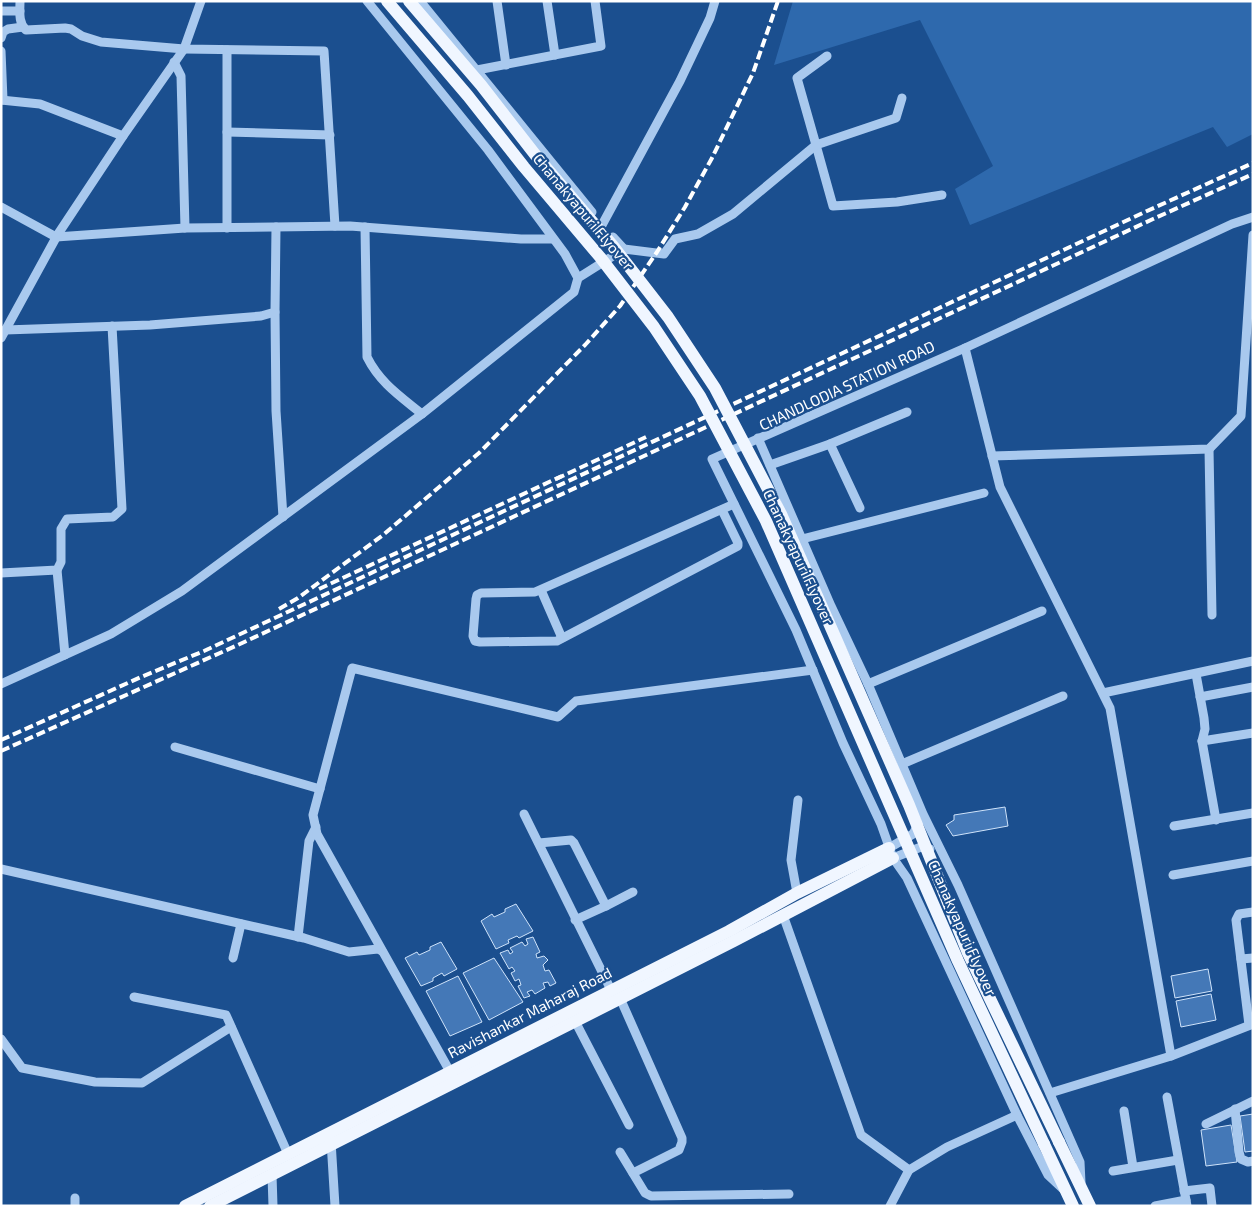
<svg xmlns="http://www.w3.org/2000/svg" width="1254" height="1207" viewBox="0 0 1254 1207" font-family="'Exo 2',sans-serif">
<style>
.green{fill:#2e69ad}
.building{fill:#4478b7;stroke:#cfe3fa}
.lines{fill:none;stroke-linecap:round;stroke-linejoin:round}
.minor{stroke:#a9c9ee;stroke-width:9}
.major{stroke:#f0f6ff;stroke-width:12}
.rail{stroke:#fff;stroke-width:4;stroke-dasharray:9 4;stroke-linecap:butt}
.major-bridge{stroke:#f0f6ff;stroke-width:12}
.labels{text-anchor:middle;stroke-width:4.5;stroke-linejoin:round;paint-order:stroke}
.street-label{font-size:15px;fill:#fff;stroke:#1b4f8f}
</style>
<rect width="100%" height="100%" fill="#1b4f8f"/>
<polygon class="green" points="793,1 1253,1 1253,134 1227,147 1213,127 970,225 955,189 993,166 920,20 774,65"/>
<g class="building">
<polygon points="1005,807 1008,826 953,836 946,825 954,820 954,815"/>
<polygon points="516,904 533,931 519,938 517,936 508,940 509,943 496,949 481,921 492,914 494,917 505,912 505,909"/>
<polygon points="533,937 540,952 536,954 537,958 544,956 548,960 543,965 545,971 549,970 556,983 550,986 548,982 543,983 545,988 535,994 532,990 527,992 530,996 524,998 518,986 521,985 519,979 515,981 511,973 515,971 512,967 509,969 500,953 508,950 510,954 513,952 510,948 522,942 525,946 528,944 526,939"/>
<polygon points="441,942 457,969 444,976 442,973 433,978 433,981 421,986 405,958 417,952 419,955 430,950 430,947"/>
<polygon points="494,958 523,1002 489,1020 463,973"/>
<polygon points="1208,969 1212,991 1175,998 1171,976"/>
<polygon points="458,976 482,1022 450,1036 426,991"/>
<polygon points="1211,994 1216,1020 1181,1027 1176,1001"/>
<polygon points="1253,1114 1253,1151 1245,1152 1240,1116"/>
<polygon points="1231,1125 1237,1162 1206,1166 1201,1130"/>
</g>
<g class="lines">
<g class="minor">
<path d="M 20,1 C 20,11 18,23 26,30 L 65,28 L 71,29 L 82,36 L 101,42 L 184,49 L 324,51 L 335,226"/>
<polyline points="420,1 592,212"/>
<polyline points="497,1 506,65"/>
<polyline points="547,1 555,55"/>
<polyline points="1,11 20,11"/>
<polyline points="1,38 3,32 8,29 23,27"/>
<polyline points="227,50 227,228"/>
<polyline points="1,51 3,100"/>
<polyline points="174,62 181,76 185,228"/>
<polyline points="477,70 601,46 595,1"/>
<polyline points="902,98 896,118 816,145 833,206 897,202 942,195"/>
<polyline points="1,100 40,104 123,136"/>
<polyline points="227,132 330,135"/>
<polyline points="1,207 56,237 185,228 350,226 521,239 553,239"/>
<polyline points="602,225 680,81 710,18 715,1"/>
<path d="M 365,227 L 367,357 C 380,383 400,396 422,414"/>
<polyline points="624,249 664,254 675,239 698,234 733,214 816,145 797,78 827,56"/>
<polyline points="578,278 624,249 613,237"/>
<polyline points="275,312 276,411 283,517"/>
<polyline points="5,330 150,325 261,316 275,312 276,227"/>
<polyline points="1,338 58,234 123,136 184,49 201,1"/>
<polyline points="965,348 1000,487 1110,708 1171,1056"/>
<polyline points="758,438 831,606 868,684 923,814 958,885 1080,1162 1081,1183"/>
<polyline points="1209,449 1212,615"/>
<polyline points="992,456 1209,449 1241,416 1253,235"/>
<polyline points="770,465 830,444"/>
<polyline points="860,508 830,444 907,412"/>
<polyline points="722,510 738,543 738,546 557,641 480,642 475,641 473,636 476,599 477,595 481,593 535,592 734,504"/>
<polyline points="802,539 984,493"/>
<polyline points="57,570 65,655"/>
<polyline points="1,573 57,570 61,562 61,529 67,519 113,517 122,509 112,326"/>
<polyline points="541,590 562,638"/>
<polyline points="1196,674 1204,718 1205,729 1202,741 1216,820"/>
<polyline points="1,684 111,634 182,591 422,414 574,292 578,278 565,254 488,150 367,1"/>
<polyline points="868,684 1042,611"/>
<polyline points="1103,693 1253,661"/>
<polyline points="1200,697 1253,687"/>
<polyline points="1202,741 1253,733"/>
<polyline points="175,747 320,789"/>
<polyline points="902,764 1063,696"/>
<polyline points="524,814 611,990"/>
<polyline points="1174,826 1253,813"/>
<polyline points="539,843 571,840 574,843 606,906 575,920"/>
<polyline points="889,848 913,834 919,823"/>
<polyline points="893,858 921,847 930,849"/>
<polyline points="1,869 304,938 349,952 378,949 382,951"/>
<polyline points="1173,875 1253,861"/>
<polyline points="797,893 791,860 798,800"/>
<polyline points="606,906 633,892"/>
<polyline points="783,915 861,1135 909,1170"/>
<polyline points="298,937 309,841 316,827"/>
<polyline points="233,958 241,924"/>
<polyline points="1241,959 1253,958"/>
<polyline points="134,997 226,1015 288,1154"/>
<polyline points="620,998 682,1138 682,1142 679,1150 633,1173"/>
<polyline points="575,1021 629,1125"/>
<polyline points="1249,1025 1236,920 1239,914 1253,912"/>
<polyline points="1,1039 22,1068 95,1082 142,1083 231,1027"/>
<polyline points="453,1077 317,834 313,815 352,668 558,717 576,701 813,670"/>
<polyline points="1050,1093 1171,1056 1253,1024"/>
<polyline points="1167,1097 1186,1200"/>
<polyline points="1235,1109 1239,1152 1241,1159 1248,1162 1253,1161"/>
<polyline points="1124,1111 1133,1167"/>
<polyline points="1206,1124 1253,1101"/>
<polyline points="331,1141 335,1206"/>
<polyline points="620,1152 645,1193 651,1196 789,1194"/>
<polyline points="1113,1171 1178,1160"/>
<polyline points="272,1175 273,1206"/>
<polyline points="1063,1189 1048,1175 1017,1115 907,878 893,858 881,824 843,743 796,630 712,459 965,348 1232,224 1253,217"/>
<polyline points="1184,1191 1210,1188 1212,1206"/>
<polyline points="75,1198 75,1206"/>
<polyline points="890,1206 909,1170 947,1147 1017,1115"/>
<polyline points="1155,1206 1186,1200 1187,1206"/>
</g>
<g class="major">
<polyline points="1059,1142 1090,1206"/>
<polyline points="1044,1144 1073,1206"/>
<polyline points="185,1206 729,931 797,893 889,848"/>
<polyline points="210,1206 734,941 893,858"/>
</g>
<g class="rail">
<polyline points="556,479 646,437"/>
<polyline points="319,589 562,476"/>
<polyline points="279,609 298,598 383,535 479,453 585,345 620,306 657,252 685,207 712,158 753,73 778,1"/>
<polyline points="1,740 141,677 204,651 1147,211 1253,163"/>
<polyline points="1,751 240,644 1153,219 1253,174"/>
</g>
<g class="major-bridge">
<polyline points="387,1 468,96 524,167 600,257 654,327 700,396 766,521 958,961 1044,1144"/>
<polyline points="409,1 481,85 537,157 613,246 668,317 715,388 781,514 909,805 968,953 1059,1142"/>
</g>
</g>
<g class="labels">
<g class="street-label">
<text transform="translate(583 212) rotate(50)" y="5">Chanakyapuri Flyover</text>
<text transform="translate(847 386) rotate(-25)" y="5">CHANDLODIA STATION ROAD</text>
<text transform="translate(798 557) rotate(65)" y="5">Chanakyapuri Flyover</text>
<text transform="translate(962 928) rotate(66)" y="5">Chanakyapuri Flyover</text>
<text transform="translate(530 1013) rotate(-27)" y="5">Ravishankar Maharaj Road</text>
</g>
</g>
<rect width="1254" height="1207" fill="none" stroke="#ffffff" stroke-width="5"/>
</svg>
